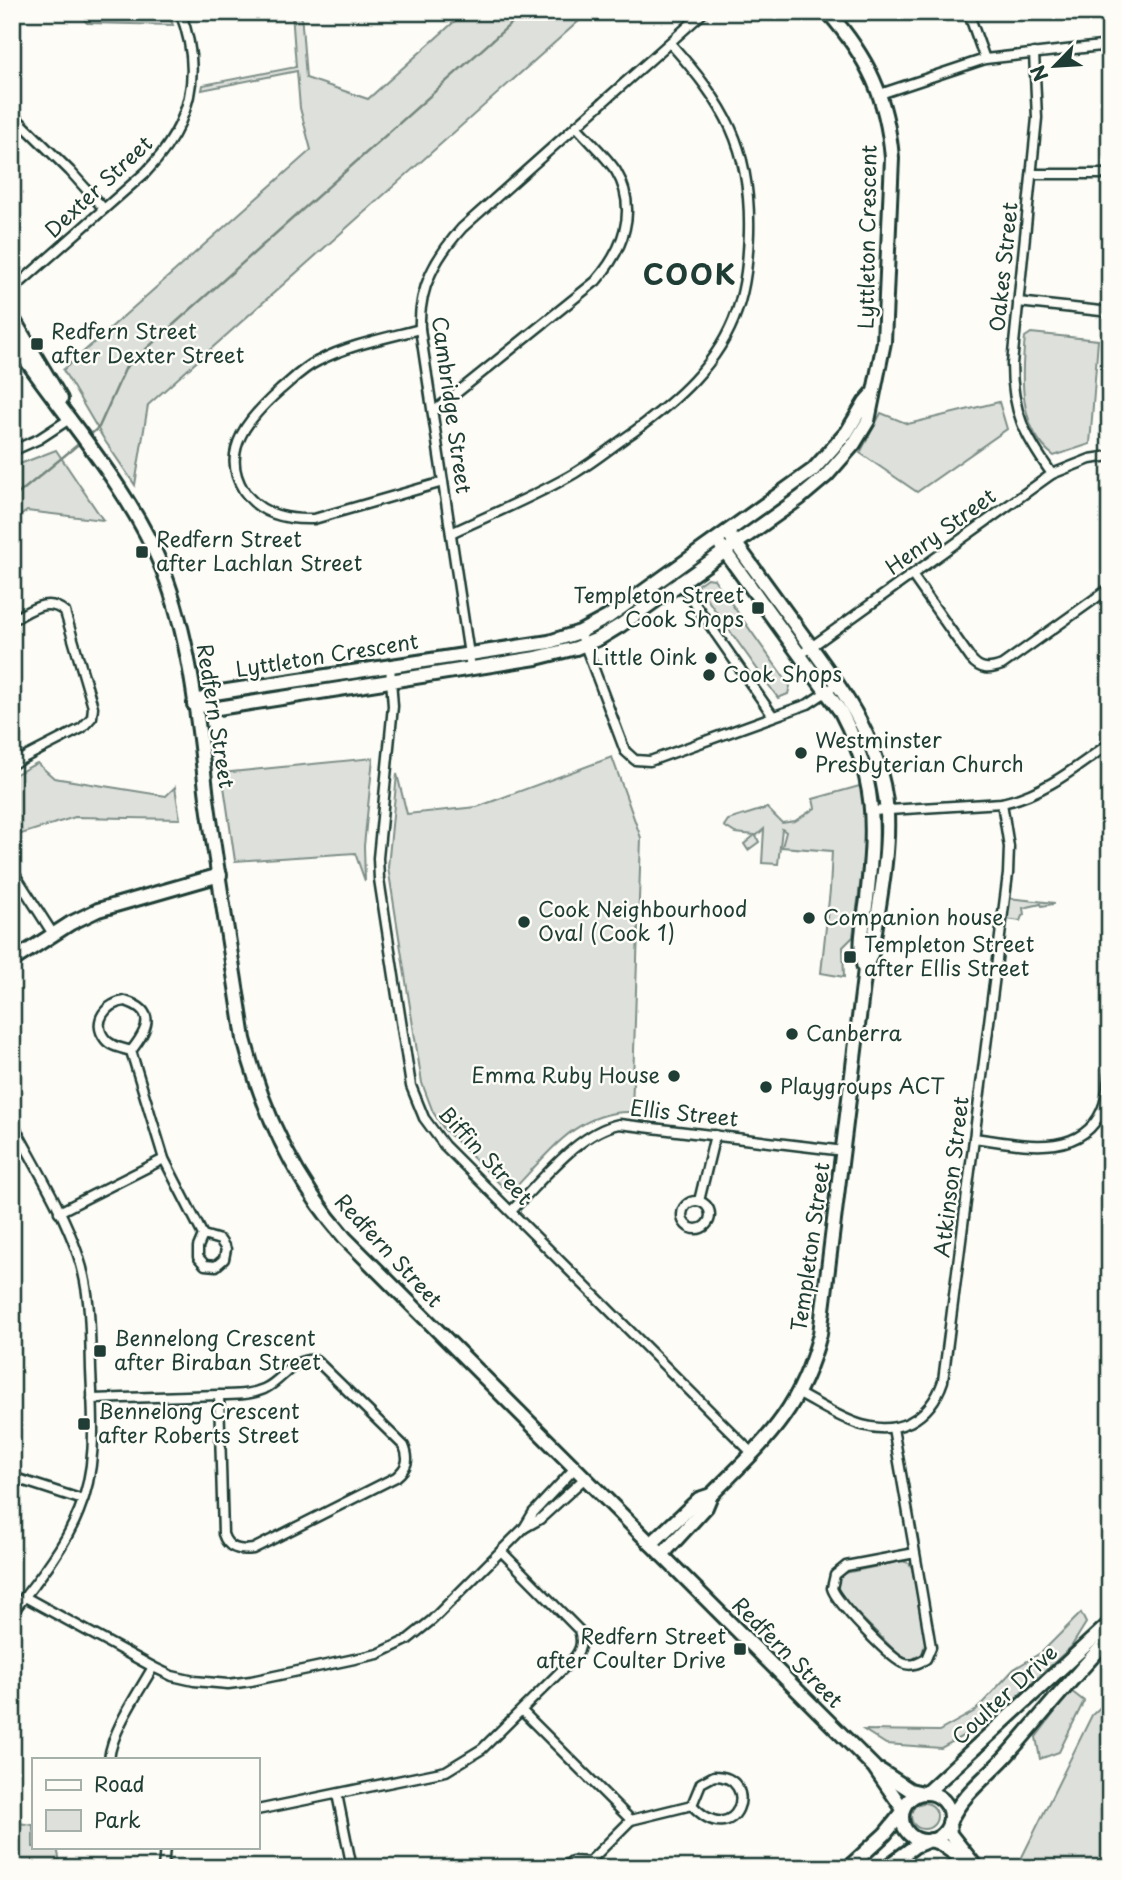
<svg xmlns="http://www.w3.org/2000/svg" width="1122" height="1880" viewBox="0 0 1122 1880" font-family="'Playpen Sans',sans-serif">
<style>
.green{fill:#dde0db;stroke:#7e8e88;stroke-width:2}
.lines{fill:none;stroke-linecap:round;stroke-linejoin:round}
.stream{stroke:#75877f;stroke-width:2.5}
.street-casing{stroke:#1f3d34;stroke-width:13}
.secondary-casing{stroke:#1f3d34;stroke-width:18}
.primary-casing{stroke:#1f3d34;stroke-width:18}
.street{stroke:#fdfcf7;stroke-width:8}
.secondary{stroke:#fdfcf7;stroke-width:12}
.primary{stroke:#fdfcf7;stroke-width:12}
.poi-dot{fill:#1f3d34;stroke:#fdfcf7;stroke-width:2.5}
.labels{text-anchor:middle;stroke-width:5;stroke-linejoin:round;paint-order:stroke}
.street-label{font-size:21px;fill:#1f3d34;stroke:#fdfcf7}
.poi-label{font-size:21px;fill:#1f3d34;stroke:#fdfcf7;text-anchor:start}
.district-label{font-size:28px;font-weight:bold;letter-spacing:2px;fill:#1f3d34;stroke:#fdfcf7}
</style>
<rect width="100%" height="100%" fill="#fdfcf7"/>
<filter id="ink" filterUnits="userSpaceOnUse"><feTurbulence type="fractalNoise" baseFrequency=".0143" numOctaves="2"/><feDisplacementMap in="SourceGraphic" scale="14" xChannelSelector="R" yChannelSelector="G"/><feConvolveMatrix kernelMatrix="1 2 1 2 8 2 1 2 1" color-interpolation-filters="sRGB"/></filter>
<g filter="url(#ink)">
<g class="green">
<polygon points="78,12 167,12 173,25 87,23"/>
<polygon points="292,12 301,12 306,78 368,99 465,12 589,12 148,405 135,485 105,441 63,370 311,150 300,108 297,71 202,90 203,85 296,67"/>
<path d="M 1031,333 L 1098,340 L 1090,444 L 1054,456 C 1018,429 1021,376 1025,337 Z"/>
<polygon points="999,402 1007,429 917,492 860,453 881,413 908,424"/>
<polygon points="56,450 103,520 27,511 12,522 12,467"/>
<polygon points="707,578 714,579 790,686 788,694 778,698 697,585"/>
<path d="M 612,757 L 641,838 L 632,1112 C 577,1110 548,1154 513,1190 L 507,1191 L 444,1129 L 433,1112 L 422,1083 L 388,867 L 397,774 L 407,814 L 477,807 Z"/>
<polygon points="373,758 364,846 365,881 355,853 235,861 222,773"/>
<polygon points="37,763 54,778 166,796 175,787 180,819 75,817 12,837 12,776"/>
<path d="M 863,785 C 870,835 859,888 853,937 L 843,947 L 844,977 L 821,973 L 830,890 L 832,851 L 782,847 L 786,832 L 782,829 L 778,864 L 762,863 L 764,829 L 756,836 L 759,842 L 748,850 L 744,844 L 755,835 L 735,833 L 724,826 L 728,820 L 767,808 L 782,823 L 795,821 L 815,808 L 813,799 Z"/>
<polygon points="1008,898 1054,903 1054,904 1042,906 1041,904 1023,908 1024,915 1022,916 1020,921 1006,919"/>
<path d="M 902,1561 L 909,1563 L 912,1568 L 926,1641 L 922,1654 L 911,1660 L 900,1656 L 840,1596 C 835,1587 837,1579 845,1573 Z"/>
<polygon points="1081,1613 1086,1623 1071,1647 992,1720 941,1748 886,1744 864,1730 939,1731 975,1711 1014,1669 1042,1652"/>
<polygon points="1071,1691 1084,1701 1059,1752 1040,1759 1036,1737"/>
<polygon points="1110,1698 1110,1868 1021,1868 1018,1865 1092,1715"/>
<circle cx="924" cy="1816" r="13"/>
<polygon points="12,1822 33,1825 33,1847 57,1847 61,1868 12,1868"/>
</g>
<g class="lines">
<g class="stream">
<polyline points="89,436 99,427 126,367 524,12"/>
<polyline points="12,499 81,442"/>
</g>
<defs>
<g id="street">
<polyline points="968,12 985,59"/>
<path d="M 1034,53 L 1037,118 L 1012,364 C 1012,412 1025,436 1052,474"/>
<polyline points="880,94 985,59 1110,45"/>
<polyline points="12,114 70,171 104,209"/>
<polyline points="1032,174 1110,174"/>
<path d="M 12,290 L 146,172 C 191,125 204,73 180,12"/>
<polyline points="1018,302 1110,312"/>
<path d="M 420,329 C 386,338 349,345 318,361 C 303,368 292,380 280,390 C 251,416 218,450 244,491 C 260,515 287,520 314,519 L 443,482"/>
<path d="M 433,412 L 596,281 C 623,250 639,210 616,171 C 605,155 589,141 576,126"/>
<polyline points="12,451 39,439 71,418"/>
<path d="M 451,533 C 492,514 536,496 575,473 C 595,461 613,446 632,433 C 676,401 719,364 737,311 C 746,285 748,259 749,232 C 751,146 725,105 670,43"/>
<path d="M 912,575 L 971,659 C 980,670 989,670 1002,665 L 1110,588"/>
<polyline points="679,581 773,716"/>
<path d="M 12,620 C 30,611 47,596 65,612 L 93,707 L 92,717 L 82,728 L 12,764"/>
<polyline points="580,632 625,751 635,760 650,761 808,704 838,684"/>
<polyline points="800,655 1052,474 1090,459 1110,456"/>
<polyline points="390,666 393,706 378,858 379,879 411,1086 424,1118 444,1145 752,1453"/>
<path d="M 471,668 L 420,329 C 418,288 436,257 462,228 L 704,12"/>
<path d="M 873,811 L 1002,803 C 1044,794 1075,768 1110,743"/>
<polyline points="12,870 53,934"/>
<path d="M 125,1001 C 159,1011 146,1032 131,1051 C 122,1048 111,1047 105,1039 C 91,1021 107,1003 125,1001 Z"/>
<polyline points="131,1051 164,1159 203,1235 220,1240 226,1249 224,1259 216,1266 205,1265 198,1257 198,1247 203,1235"/>
<path d="M 12,1122 C 34,1164 63,1210 78,1255 C 91,1292 90,1331 91,1370 C 93,1417 98,1466 79,1511 C 64,1549 37,1581 12,1613"/>
<path d="M 974,1138 C 1016,1143 1080,1161 1102,1110 C 1108,1097 1108,1082 1110,1068"/>
<circle cx="696" cy="1215" r="14"/>
<polyline points="699,1201 715,1135"/>
<path d="M 511,1211 C 541,1182 577,1133 619,1124 L 844,1151"/>
<polyline points="59,1212 164,1159"/>
<path d="M 799,1394 C 834,1412 870,1441 910,1422 C 927,1413 937,1399 943,1381 L 1008,874 L 1009,847 L 1002,803"/>
<path d="M 92,1399 L 219,1395 L 223,1534 C 228,1549 239,1551 253,1549 L 396,1477 C 407,1468 410,1460 404,1446 L 316,1360 C 292,1357 284,1380 264,1389 C 250,1395 234,1395 219,1395"/>
<path d="M 893,1428 L 915,1553 L 846,1566 L 835,1575 L 832,1588 C 835,1601 892,1661 905,1664 C 913,1666 919,1663 926,1659 L 931,1647 L 915,1553"/>
<polyline points="12,1477 83,1500"/>
<polyline points="524,1528 540,1519 585,1478"/>
<polyline points="25,1597 153,1667 172,1676 194,1681 228,1684 251,1681 378,1654 407,1640 432,1620 524,1528 533,1513 575,1468"/>
<polyline points="522,1711 631,1820 589,1862"/>
<path d="M 109,1759 C 112,1730 139,1692 153,1667"/>
<path d="M 714,1776 C 763,1776 737,1854 692,1805 L 701,1783 Z"/>
<polyline points="337,1794 352,1868"/>
<path d="M 257,1810 L 446,1771 L 482,1749 L 572,1660 C 581,1651 583,1642 579,1630 L 501,1551"/>
<polyline points="631,1820 692,1805"/>
<polyline points="163,1868 165,1847"/>
<polyline points="564,1868 572,1861 589,1862"/>
</g>
<g id="secondary">
<polyline points="12,317 61,399"/>
<path d="M 12,340 C 63,416 128,484 163,570 C 191,642 198,722 207,798 C 218,878 232,959 244,1039 C 263,1113 294,1180 345,1238 L 874,1767 L 903,1809"/>
<path d="M 721,546 L 841,712 C 877,781 875,824 867,899 C 864,922 858,946 864,968"/>
<path d="M 194,704 L 218,708 L 536,658 L 576,648 L 598,639 L 621,625 L 800,498 L 826,476 L 854,444 L 868,421 L 884,342 L 892,158 C 887,97 868,58 828,12"/>
<polyline points="194,704 214,693 549,642 580,632 608,617 813,470 847,432 865,402 872,394"/>
<polyline points="12,961 71,923 98,910 220,875"/>
<polyline points="651,1544 699,1499 711,1495"/>
<path d="M 662,1555 L 706,1507 L 711,1495 C 765,1441 800,1412 820,1334 L 865,969 L 872,952 C 878,907 889,859 887,814 C 883,742 841,688 801,633 C 776,599 752,566 728,533"/>
<polyline points="881,1771 910,1790 923,1793"/>
<polyline points="949,1823 950,1834 977,1868"/>
<polyline points="931,1840 941,1844 962,1859"/>
</g>
<g id="primary">
<polyline points="926,1793 1110,1623"/>
<circle cx="926" cy="1817" r="24"/>
<path d="M 950,1821 C 962,1794 987,1777 1006,1756 C 1041,1717 1073,1676 1110,1638"/>
<polyline points="848,1868 885,1834 902,1813"/>
<polyline points="885,1868 915,1846 927,1841"/>
</g>
</defs>
<use href="#street" class="street-casing"/>
<use href="#secondary" class="secondary-casing"/>
<use href="#primary" class="primary-casing"/>
<use href="#street" class="street"/>
<use href="#secondary" class="secondary"/>
<use href="#primary" class="primary"/>
</g>
</g>
<g class="poi-dot">
<rect x="30" y="337" width="14" height="14" rx="3.5"/>
<rect x="135" y="545" width="14" height="14" rx="3.5"/>
<rect x="751" y="601" width="14" height="14" rx="3.5"/>
<circle cx="711" cy="658" r="7"/>
<circle cx="709" cy="675" r="7"/>
<circle cx="801" cy="753" r="7"/>
<circle cx="809" cy="918" r="7"/>
<circle cx="524" cy="922" r="7"/>
<rect x="843" y="950" width="14" height="14" rx="3.5"/>
<circle cx="792" cy="1034" r="7"/>
<circle cx="674" cy="1076" r="7"/>
<circle cx="766" cy="1087" r="7"/>
<rect x="93" y="1344" width="14" height="14" rx="3.5"/>
<rect x="77" y="1417" width="14" height="14" rx="3.5"/>
<rect x="733" y="1642" width="14" height="14" rx="3.5"/>
</g>
<g class="labels">
<g class="street-label">
<text transform="translate(99 187) rotate(-43)" y="7">Dexter Street</text>
<text transform="translate(868 237) rotate(-89)" y="7">Lyttleton Crescent</text>
<text transform="translate(1004 267) rotate(-84)" y="7">Oakes Street</text>
<text transform="translate(451 405) rotate(82)" y="7">Cambridge Street</text>
<text transform="translate(941 532) rotate(-36)" y="7">Henry Street</text>
<text transform="translate(327 656) rotate(-9)" y="7">Lyttleton Crescent</text>
<text transform="translate(215 716) rotate(81)" y="7">Redfern Street</text>
<text transform="translate(684 1114) rotate(6)" y="7">Ellis Street</text>
<text transform="translate(485 1156) rotate(47)" y="7">Biffin Street</text>
<text transform="translate(952 1177) rotate(-83)" y="7">Atkinson Street</text>
<text transform="translate(811 1247) rotate(-82)" y="7">Templeton Street</text>
<text transform="translate(388 1251) rotate(47)" y="7">Redfern Street</text>
<text transform="translate(787 1653) rotate(45)" y="7">Redfern Street</text>
<text transform="translate(1005 1695) rotate(-43)" y="7">Coulter Drive</text>
</g>
<g class="poi-label">
<text x="51" y="339">Redfern Street<tspan x="51" dy="24">after Dexter Street</tspan></text>
<text x="156" y="547">Redfern Street<tspan x="156" dy="24">after Lachlan Street</tspan></text>
<text x="744" y="603" text-anchor="end">Templeton Street<tspan x="744" dy="24">Cook Shops</tspan></text>
<text x="697" y="665" text-anchor="end">Little Oink</text>
<text x="723" y="682">Cook Shops</text>
<text x="815" y="748">Westminster<tspan x="815" dy="24">Presbyterian Church</tspan></text>
<text x="538" y="917">Cook Neighbourhood<tspan x="538" dy="24">Oval (Cook 1)</tspan></text>
<text x="823" y="925">Companion house</text>
<text x="864" y="952">Templeton Street<tspan x="864" dy="24">after Ellis Street</tspan></text>
<text x="806" y="1041">Canberra</text>
<text x="660" y="1083" text-anchor="end">Emma Ruby House</text>
<text x="780" y="1094">Playgroups ACT</text>
<text x="114" y="1346">Bennelong Crescent<tspan x="114" dy="24">after Biraban Street</tspan></text>
<text x="98" y="1419">Bennelong Crescent<tspan x="98" dy="24">after Roberts Street</tspan></text>
<text x="726" y="1644" text-anchor="end">Redfern Street<tspan x="726" dy="24">after Coulter Drive</tspan></text>
</g>
<g class="district-label">
<text x="690" y="285">COOK</text>
</g>
</g>
<rect width="1122" height="1880" fill="none" stroke="#fdfcf7" stroke-width="42"/>
<rect x="21" y="21" width="1080" height="1838" fill="none" stroke="#1f3d34" stroke-width="2.5" filter="url(#ink)"/>
<rect x="32" y="1758" width="228" height="91" fill="#fdfcf7" stroke="#a4b0a9" stroke-width="2"/>
<rect x="46" y="1780" width="35" height="10" fill="#fdfcf7" stroke="#a4b0a9" stroke-width="2"/>
<text x="94" y="1792" font-size="21" fill="#1f3d34">Road</text>
<rect x="46" y="1810" width="35" height="21" fill="#dde0db" stroke="#a4b0a9" stroke-width="2"/>
<text x="94" y="1828" font-size="21" fill="#1f3d34">Park</text>
<g transform="translate(1055 66) rotate(245)" stroke="#fdfcf7" stroke-width="5" paint-order="stroke">
<path d="M0-5L12 26L0 18L-12 26Z" fill="#1f3d34"/>
<text y="-10" font-size="19" font-weight="bold" text-anchor="middle" fill="#1f3d34">N</text>
</g>
</svg>
